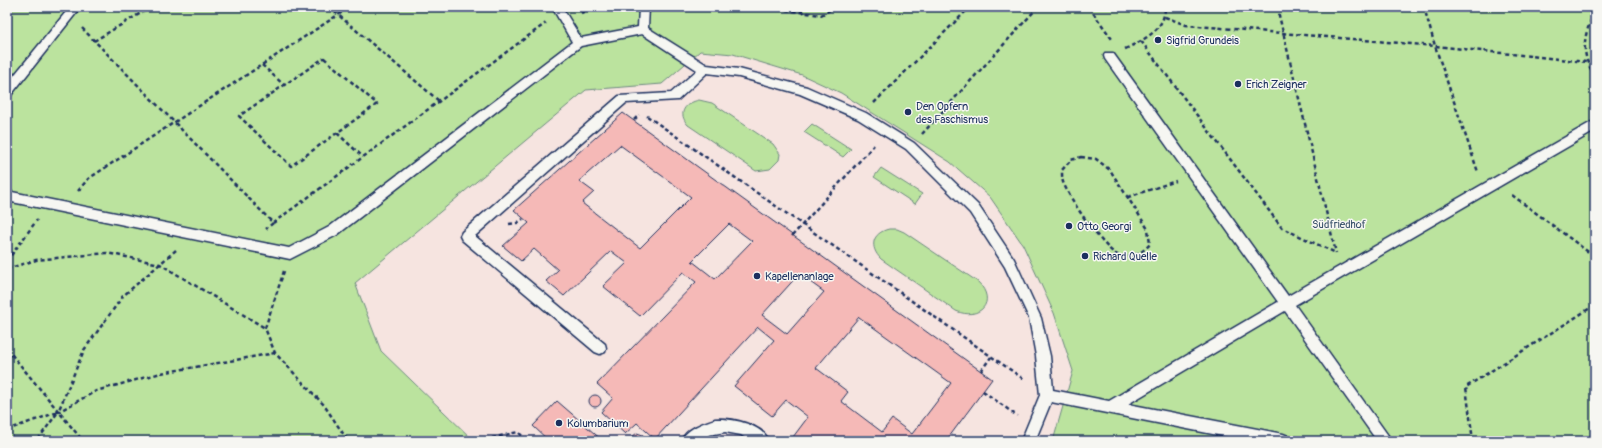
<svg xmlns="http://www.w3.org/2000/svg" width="1602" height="448" viewBox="0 0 1602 448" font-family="Pangolin,sans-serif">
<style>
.green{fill:#bbe39e;stroke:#6b897e}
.building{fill:#f5b9b7;stroke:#1b2f5e;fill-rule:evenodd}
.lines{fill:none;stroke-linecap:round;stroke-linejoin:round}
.lane-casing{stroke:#1b2f5e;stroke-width:3}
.path{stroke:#1b2f5e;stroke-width:2.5;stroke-dasharray:4 3;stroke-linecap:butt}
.lane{fill:#f6f6f2;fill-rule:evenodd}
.poi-dot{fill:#1b2f5e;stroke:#f6f6f2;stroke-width:1.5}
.labels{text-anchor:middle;stroke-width:3;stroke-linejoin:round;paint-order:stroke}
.poi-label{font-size:11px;fill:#1b2f5e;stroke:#f6f6f2;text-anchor:start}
.park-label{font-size:11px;fill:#3b536b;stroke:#f6f6f2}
</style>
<rect width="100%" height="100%" fill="#f6e4e0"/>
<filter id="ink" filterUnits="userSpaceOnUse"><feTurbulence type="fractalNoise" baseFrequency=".025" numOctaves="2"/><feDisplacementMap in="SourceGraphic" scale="8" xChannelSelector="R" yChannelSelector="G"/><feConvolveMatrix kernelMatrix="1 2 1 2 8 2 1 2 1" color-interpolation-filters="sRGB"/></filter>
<g filter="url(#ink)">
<g class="green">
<polygon points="7,7 1595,7 1595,441 1053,441 1073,371 1054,313 1023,245 990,197 950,162 841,93 802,75 733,54 700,51 662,84 586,90 355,283 381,351 474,441 7,441"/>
<path d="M 699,100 L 712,103 L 773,144 L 780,154 L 779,160 L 770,169 L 756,171 L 688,125 C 677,113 685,103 699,100 Z"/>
<polygon points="812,124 851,149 843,157 804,132"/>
<polygon points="881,168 922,194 915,204 874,177"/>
<path d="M 889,229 L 897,229 L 904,232 L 978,282 C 998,302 979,321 956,311 L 881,259 C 869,247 872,233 889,229 Z"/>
</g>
<g class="building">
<path d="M 623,113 L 992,379 L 946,441 L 790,441 L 808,417 L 786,400 L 772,416 L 734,386 L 774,340 L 758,327 L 655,439 L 637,423 L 625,434 L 601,412 L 613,398 L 597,384 L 696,282 L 683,272 L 640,316 L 603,286 L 627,263 L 611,251 L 564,296 L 546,281 L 558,270 L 534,249 L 521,261 L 503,246 L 529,223 L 514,210 ZM 620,145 L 691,197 L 640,248 L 582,203 L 594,192 L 579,181 ZM 729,224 L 752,241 L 715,279 L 692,261 ZM 799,274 L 824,292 L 787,334 L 762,315 ZM 859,317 L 951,383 L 912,434 L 892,419 L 882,432 L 841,401 L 848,392 L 816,368 Z"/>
<circle cx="595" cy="401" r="6"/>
<polygon points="557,401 579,420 603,441 549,441 533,426"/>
<polygon points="637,433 643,435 644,441 631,441 632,437"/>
</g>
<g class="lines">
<defs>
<g id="lane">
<polygon points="70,7 81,7 11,95 7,96 7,84"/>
<polygon points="552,7 562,7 581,38 638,27 639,7 649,7 648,28 707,65 739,69 807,87 866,113 914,143 978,205 1014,259 1041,318 1050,356 1053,390 1109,401 1278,302 1105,59 1104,56 1105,53 1113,53 1288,296 1595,120 1595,131 1295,305 1392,441 1377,441 1285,311 1128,404 1283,434 1288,436 1290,441 1248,441 1051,402 1035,441 1021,441 1040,395 1036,356 1029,318 1005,267 970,213 906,149 858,119 800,94 739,77 707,73 678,100 626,103 475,236 605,344 606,348 605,352 600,354 595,352 462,240 460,236 462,232 619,96 671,93 697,70 642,34 581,46 337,235 290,259 7,201 7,191 289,248 329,227 572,42"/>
<path d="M 715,419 C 732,418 762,424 769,441 L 750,441 L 741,435 L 725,432 L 709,435 L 699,441 L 681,441 C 687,428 703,423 715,419 Z"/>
</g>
</defs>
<use href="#lane" class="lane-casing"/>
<g class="path">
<polyline points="329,7 439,101"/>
<polyline points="765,7 821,15 835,7"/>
<polyline points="1089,7 1112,39"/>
<polyline points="1277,7 1336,253"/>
<polyline points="1424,7 1435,46 1478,172"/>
<polyline points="581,13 594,7"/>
<path d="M 1595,13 C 1583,33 1580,56 1595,75"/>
<polyline points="1165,17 1186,25 1435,46 1587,62"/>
<polyline points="82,28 273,223 266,229"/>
<polyline points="94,41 151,7"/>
<polyline points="1141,41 1282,228 1336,253"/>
<path d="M 1125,49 C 1144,40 1165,30 1165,7"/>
<polygon points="324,58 377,104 291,166 239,116"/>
<polyline points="262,65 284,85"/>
<polyline points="874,103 970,7"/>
<polyline points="647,116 1025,380"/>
<polyline points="634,120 639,115"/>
<polyline points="337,133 363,157"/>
<polyline points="922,134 1038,7"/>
<path d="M 1081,157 L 1096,159 L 1110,170 L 1148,229 L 1150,244 C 1143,252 1132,259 1120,256 C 1105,252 1069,198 1063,182 C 1062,179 1062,174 1062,170 L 1071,160 Z"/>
<polyline points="78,191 88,179 350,7"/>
<polyline points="1512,195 1595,257"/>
<polyline points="1128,197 1176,181"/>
<polyline points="273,223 546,23"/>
<polyline points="509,224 517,223 523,219"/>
<polyline points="792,236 874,145"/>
<polyline points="176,250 123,296 84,350 58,412 96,391 161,373 275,353"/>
<polyline points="1592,254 1595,252"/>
<polyline points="7,261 37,220"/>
<polyline points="7,269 36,260 107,253 160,264 265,328"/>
<polyline points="284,271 265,328 275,353 324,405 348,441"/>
<polyline points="7,349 83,441"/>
<polyline points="981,371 991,357"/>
<polyline points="983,391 1017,416"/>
<polyline points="7,430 58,412 37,441"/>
<polyline points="490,441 488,439 518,432 528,441"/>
<polyline points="1473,441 1466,387 1595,305"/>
</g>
<use href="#lane" class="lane"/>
</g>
</g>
<g class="poi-dot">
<circle cx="1158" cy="40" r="4"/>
<circle cx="1238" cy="84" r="4"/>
<circle cx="908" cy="112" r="4"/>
<circle cx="1069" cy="226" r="4"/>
<circle cx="1085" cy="256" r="4"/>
<circle cx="757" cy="276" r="4"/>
<circle cx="559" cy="423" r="4"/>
</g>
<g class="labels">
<g class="poi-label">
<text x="1166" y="44">Sigfrid Grundeis</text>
<text x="1246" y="88">Erich Zeigner</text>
<text x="916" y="110">Den Opfern<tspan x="916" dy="13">des Faschismus</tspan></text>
<text x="1077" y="230">Otto Georgi</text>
<text x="1093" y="260">Richard Quelle</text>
<text x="765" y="280">Kapellenanlage</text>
<text x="567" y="427">Kolumbarium</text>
</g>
<g class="park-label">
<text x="1339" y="228">Südfriedhof</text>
</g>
</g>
<rect width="1602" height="448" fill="none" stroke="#f6f6f2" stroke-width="24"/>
<rect x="12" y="12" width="1578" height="424" fill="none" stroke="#1b2f5e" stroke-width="1.5" filter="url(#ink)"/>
</svg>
